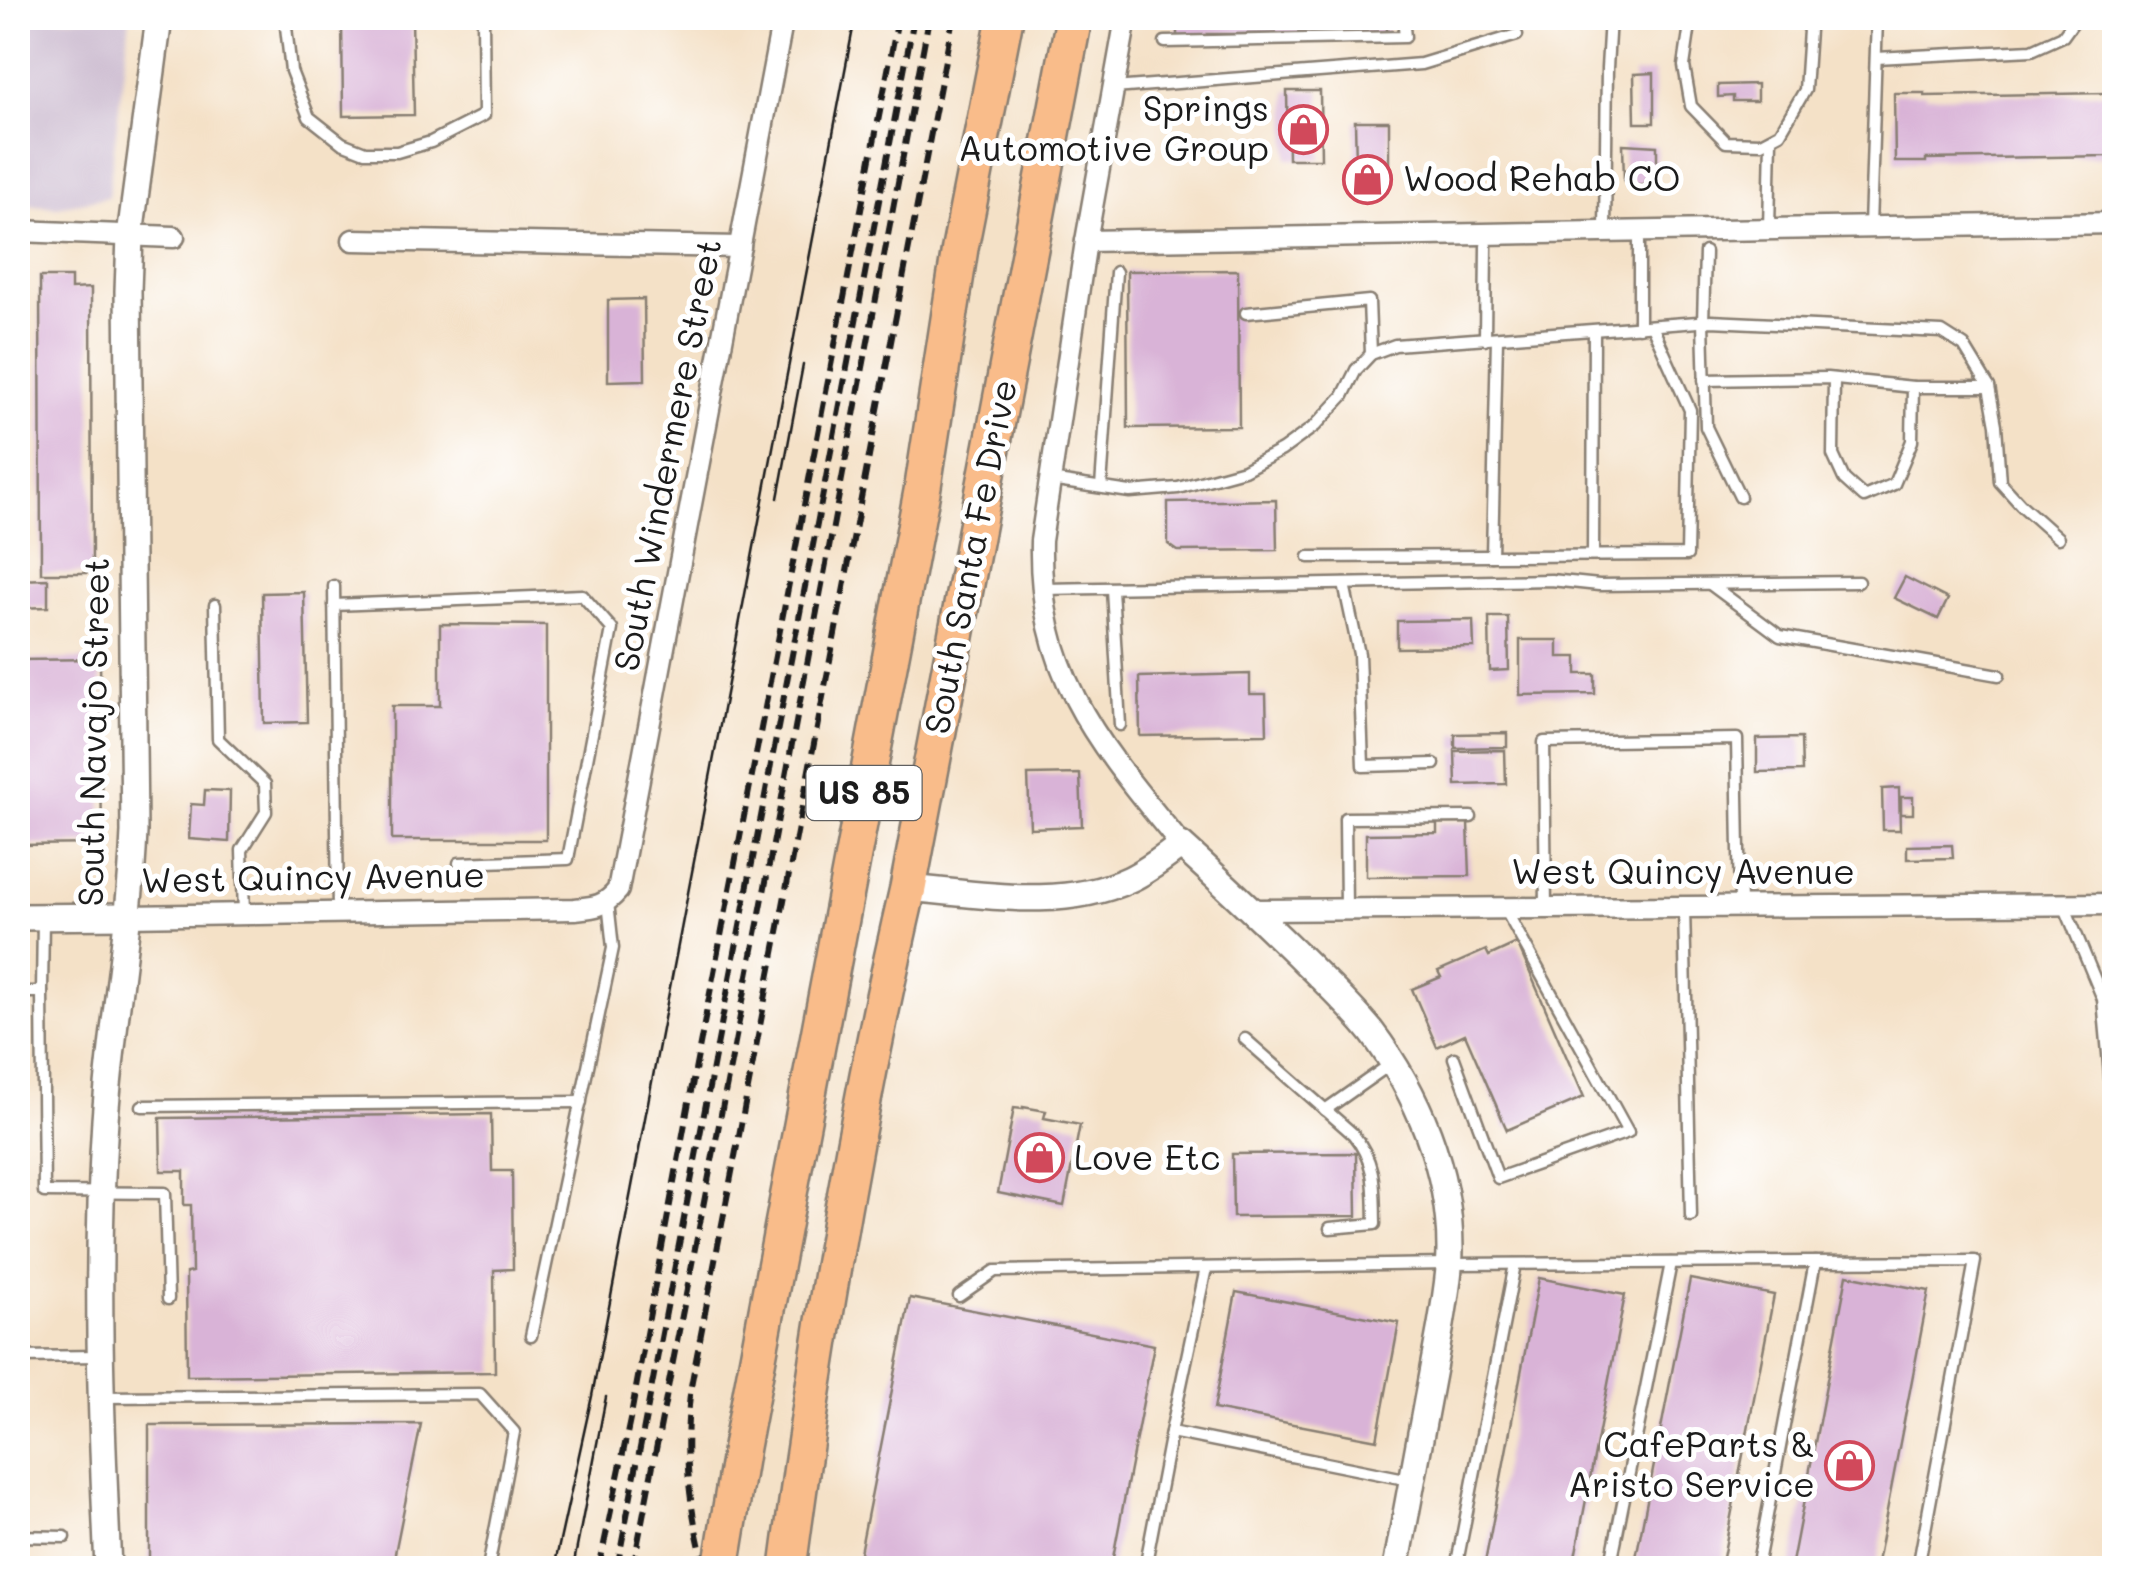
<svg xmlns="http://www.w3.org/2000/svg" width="2132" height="1586" viewBox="0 0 2132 1586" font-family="Mali,sans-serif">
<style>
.industrial{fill:#cebed1}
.building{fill:#d9b3d7}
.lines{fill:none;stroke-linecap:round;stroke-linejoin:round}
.service-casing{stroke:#887e72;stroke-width:15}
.minor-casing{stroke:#887e72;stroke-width:25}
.tertiary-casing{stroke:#887e72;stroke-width:30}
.trunk-casing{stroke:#887e72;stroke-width:40}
.service{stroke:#fff;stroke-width:10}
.minor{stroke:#fff;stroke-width:20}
.tertiary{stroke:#fff;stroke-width:25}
.trunk{stroke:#f9bc8a;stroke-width:35}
.tram{stroke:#1c1c1c;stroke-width:2.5}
.rail{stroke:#1c1c1c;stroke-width:6;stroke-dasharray:15 8;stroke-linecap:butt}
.labels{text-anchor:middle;stroke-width:10;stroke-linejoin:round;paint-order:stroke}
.shield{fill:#fff;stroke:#606060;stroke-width:2.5}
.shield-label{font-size:32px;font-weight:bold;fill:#1c1c1c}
.poi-label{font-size:35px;fill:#1c1c1c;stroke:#fff;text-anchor:end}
.street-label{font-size:35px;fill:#1c1c1c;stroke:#fff}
</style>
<rect width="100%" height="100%" fill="#fff"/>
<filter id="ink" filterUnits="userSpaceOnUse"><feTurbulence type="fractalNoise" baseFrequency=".01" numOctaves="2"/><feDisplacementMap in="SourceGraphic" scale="20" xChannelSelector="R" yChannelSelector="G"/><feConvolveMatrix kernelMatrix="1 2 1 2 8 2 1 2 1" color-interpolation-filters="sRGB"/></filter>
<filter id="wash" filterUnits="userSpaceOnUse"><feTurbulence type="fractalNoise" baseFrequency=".0048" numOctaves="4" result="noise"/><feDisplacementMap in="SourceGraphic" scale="40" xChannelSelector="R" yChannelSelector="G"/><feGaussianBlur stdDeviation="2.25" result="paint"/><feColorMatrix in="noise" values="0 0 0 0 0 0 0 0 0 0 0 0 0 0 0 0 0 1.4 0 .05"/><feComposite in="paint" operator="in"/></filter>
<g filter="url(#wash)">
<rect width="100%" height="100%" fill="#f4e1c7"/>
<polygon class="industrial" points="18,18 130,18 108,197 58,207 18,204"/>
<g id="blocks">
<g class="building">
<polygon points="412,18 414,115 343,116 342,19"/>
<polygon points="1177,18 1387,18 1387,34 1207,34 1207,37 1177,37"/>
<polygon points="1654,73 1654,123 1635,123 1634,74"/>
<polygon points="1757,84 1757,101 1733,101 1733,96 1718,97 1718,85"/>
<polygon points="1287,91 1320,91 1321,159 1288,159"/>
<polygon points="1894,93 1925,93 1925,96 2107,93 2108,156 1926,159 1926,162 1895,162"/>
<polygon points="1355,121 1389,121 1389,164 1356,164"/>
<polygon points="1623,144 1657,146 1657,181 1645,181 1645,185 1633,186 1633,181 1624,181"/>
<polygon points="1238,270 1239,427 1128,428 1127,271"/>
<polygon points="40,277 71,277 71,289 91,288 92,573 41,573"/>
<polygon points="644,299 645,380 608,381 608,300"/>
<polygon points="1276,500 1277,550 1178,551 1168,544 1168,502"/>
<polygon points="1905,577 1948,599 1938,619 1894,598"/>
<polygon points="48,579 48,607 18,608 18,580"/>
<polygon points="304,592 307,722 264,723 262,593"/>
<polygon points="1489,617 1508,617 1509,670 1490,671"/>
<polygon points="1473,620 1474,647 1397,648 1397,621"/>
<polygon points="440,624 546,625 546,840 392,840 392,706 440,706"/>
<polygon points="1520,640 1558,640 1558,657 1577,657 1577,674 1595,674 1595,694 1520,695"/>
<polygon points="100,659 102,844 18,845 18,660"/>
<polygon points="1250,674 1250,694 1266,694 1267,734 1140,736 1139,677"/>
<polygon points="1507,733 1507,747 1455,748 1455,734"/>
<polygon points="1801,738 1802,771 1757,772 1757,739"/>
<polygon points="1505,750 1506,784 1456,785 1455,751"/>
<polygon points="1080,774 1082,826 1030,828 1028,775"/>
<polygon points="1899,788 1900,830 1883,830 1882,789"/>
<polygon points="205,790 230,791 229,842 189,839 191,804 204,805"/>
<rect x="1901" y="797" width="12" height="17"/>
<polygon points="1437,823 1468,823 1470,876 1366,877 1366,834 1437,833"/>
<polygon points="1952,845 1953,858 1907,859 1907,846"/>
<polygon points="1517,943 1584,1097 1507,1130 1465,1034 1437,1047 1412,989 1441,977 1438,971 1486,950 1489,956"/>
<polygon points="1023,1107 1046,1111 1044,1118 1080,1125 1064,1206 998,1193 1014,1108 1023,1109"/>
<polygon points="491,1114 492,1171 512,1171 513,1269 494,1270 495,1372 187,1376 186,1273 192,1272 191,1205 184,1205 184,1171 161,1171 160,1118"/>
<polygon points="1356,1153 1357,1216 1233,1217 1232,1154"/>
<polygon points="1847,1275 1929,1291 1876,1568 1791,1568"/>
<polygon points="1539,1278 1625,1295 1573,1568 1484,1568"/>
<polygon points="1690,1279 1774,1295 1721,1568 1634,1568"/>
<polygon points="1236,1292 1399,1323 1377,1440 1214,1409"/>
<polygon points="910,1298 1154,1345 1111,1568 857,1568"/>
<polygon points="421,1424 392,1568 149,1568 149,1425"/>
</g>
</g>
</g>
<g filter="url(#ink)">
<use href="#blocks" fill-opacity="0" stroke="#887e72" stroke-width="2.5"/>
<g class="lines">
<defs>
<g id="service">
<polyline points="285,18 291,71 309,117 342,143 365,152 397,152 431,142 484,115 483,18"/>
<polyline points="1691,18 1684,66 1691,106 1726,142 1761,143 1780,133 1805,90 1809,30 1802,18"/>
<polyline points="1165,42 1405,37 1403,18"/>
<polyline points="1876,58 2032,50 2063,36 2076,18"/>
<polyline points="1114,88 1421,64 1517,35"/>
<polyline points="1870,226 1877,18"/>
<polyline points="1769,229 1771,139"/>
<polyline points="1605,231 1607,68 1610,18"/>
<polyline points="1639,242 1639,327"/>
<polyline points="1705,252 1703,322 1706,427 1740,497"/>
<polyline points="1246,313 1369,301 1371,354"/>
<polyline points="1485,339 1486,246"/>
<polyline points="1834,379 1833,455 1844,479 1864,497 1894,484 1912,441 1913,387"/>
<polyline points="1704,380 1827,378 1913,387 1989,387"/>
<polyline points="1050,480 1130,492 1178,488 1244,470 1282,450 1315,426 1343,396 1356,370 1371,354 1395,345 1711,321 1942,332 1964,346 1989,387 1996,425 2000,482 2021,505 2058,538"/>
<polyline points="1101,487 1116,272"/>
<polyline points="1593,555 1594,331"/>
<polyline points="1492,556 1497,338"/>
<polyline points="1309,557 1687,555 1690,410 1652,326"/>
<polyline points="1344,584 1359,654 1363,766 1434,764"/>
<polyline points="1710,584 1780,636 1999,675"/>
<polyline points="334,586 338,912"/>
<polyline points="1043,589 1551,580 1599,585 1858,582"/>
<polyline points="1112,589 1120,725"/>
<polyline points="215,605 218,739 265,784 266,812 242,850 244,914"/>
<polyline points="334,605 582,595 612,629 568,859 459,863"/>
<polyline points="2064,905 2103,999 2114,1120"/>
<polyline points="1546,907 1544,742 1737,739 1740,907"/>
<polyline points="1684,907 1691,1216"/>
<polyline points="1346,909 1345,818 1471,817"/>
<polyline points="18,992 42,992 44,1192 165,1193 168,1299"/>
<polyline points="42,992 43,918"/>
<path d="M 1245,1039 L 1353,1134 C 1377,1164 1374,1188 1375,1224 L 1330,1228"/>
<polyline points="1454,1058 1498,1178 1628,1132 1505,909"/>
<polyline points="142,1106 581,1102"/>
<polyline points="1325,1110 1392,1063"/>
<polyline points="959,1296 995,1271 1449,1264 1975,1261 1918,1568"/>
<polyline points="531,1336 613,948 608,902"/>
<polyline points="18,1357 101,1356"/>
<polyline points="102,1397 480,1394 514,1432 488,1568"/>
<polyline points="1171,1432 1410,1480"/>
<polyline points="18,1536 65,1537"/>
<polyline points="1145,1568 1171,1432 1206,1268"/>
<polyline points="1456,1568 1515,1264"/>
<polyline points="1610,1568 1671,1263"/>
<polyline points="1757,1568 1815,1262"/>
</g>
<g id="minor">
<path d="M 1126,18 L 1086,241 L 1041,541 C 1038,677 1100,745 1181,845"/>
<polyline points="18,231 174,237"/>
<polyline points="353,240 740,247"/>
<polyline points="1086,241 2114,223"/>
<polyline points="1253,910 2114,904"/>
<path d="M 128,916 L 574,909 C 595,907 604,907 618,890 L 783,18"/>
</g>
<g id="tertiary">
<path d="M 908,888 C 980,894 1062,911 1130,879 C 1149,870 1165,857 1181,845 C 1221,881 1259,917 1297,954 C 1322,979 1349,1004 1371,1031 C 1418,1093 1450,1170 1450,1249 C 1450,1275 1445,1300 1441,1325 L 1396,1568"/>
<polyline points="18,917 128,916"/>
<path d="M 108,1568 C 101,1420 95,1269 105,1120 C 112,1023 130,928 134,832 L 128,291 L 130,236 L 159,18"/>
</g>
<g id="trunk">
<polyline points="721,1568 741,1447 923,486 960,248 1005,18"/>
<path d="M 788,1568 C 818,1340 856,1112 908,888 L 1074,18"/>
</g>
</defs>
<use href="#service" class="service-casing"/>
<use href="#minor" class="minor-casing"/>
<use href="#tertiary" class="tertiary-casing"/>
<use href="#trunk" class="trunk-casing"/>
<use href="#service" class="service"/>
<use href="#minor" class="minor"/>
<use href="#tertiary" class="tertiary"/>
<use href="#trunk" class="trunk"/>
<g class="tram">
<polyline points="778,498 803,365"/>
<polyline points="554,1568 592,1396 855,18"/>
<polyline points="573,1568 606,1397"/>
</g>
<g class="rail">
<polyline points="599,1568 631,1415 688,1107 898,18"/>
<polyline points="617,1568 914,18"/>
<polyline points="633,1568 761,908 929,18"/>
<path d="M 705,1568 C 688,1503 683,1453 691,1386 L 953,18"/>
</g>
</g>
</g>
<defs>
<symbol id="shop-ring" viewBox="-11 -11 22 22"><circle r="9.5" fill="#fff" stroke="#d1495b" stroke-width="1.5"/><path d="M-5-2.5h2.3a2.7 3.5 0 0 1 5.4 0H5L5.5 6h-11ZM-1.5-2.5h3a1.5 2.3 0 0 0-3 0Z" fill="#d1495b"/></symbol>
</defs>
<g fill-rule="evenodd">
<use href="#shop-ring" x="1276" y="102" width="55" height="55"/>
<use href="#shop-ring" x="1340" y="152" width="55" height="55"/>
<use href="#shop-ring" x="1012" y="1130" width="55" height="55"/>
<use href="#shop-ring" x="1822" y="1438" width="55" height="55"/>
</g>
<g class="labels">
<rect class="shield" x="806.5" y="766" width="115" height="54" rx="8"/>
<g class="shield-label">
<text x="864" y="804">US 85</text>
</g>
<g class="poi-label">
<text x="1269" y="121">Springs<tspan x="1269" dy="40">Automotive Group</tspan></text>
<text x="1403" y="191" text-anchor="start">Wood Rehab CO</text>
<text x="1074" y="1170" text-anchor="start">Love Etc</text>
<text x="1815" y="1457">CafeParts &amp;<tspan x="1815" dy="40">Aristo Service</tspan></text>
</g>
<g class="street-label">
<text transform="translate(668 455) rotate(-79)" y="12">South Windermere Street</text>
<text transform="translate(971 557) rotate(-79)" y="12">South Santa Fe Drive</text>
<text transform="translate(94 732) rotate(-89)" y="12">South Navajo Street</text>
<text x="1683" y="884">West Quincy Avenue</text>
<text transform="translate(313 878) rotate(-1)" y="12">West Quincy Avenue</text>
</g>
</g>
<rect width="2132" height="1586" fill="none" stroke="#fff" stroke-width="60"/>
</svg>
